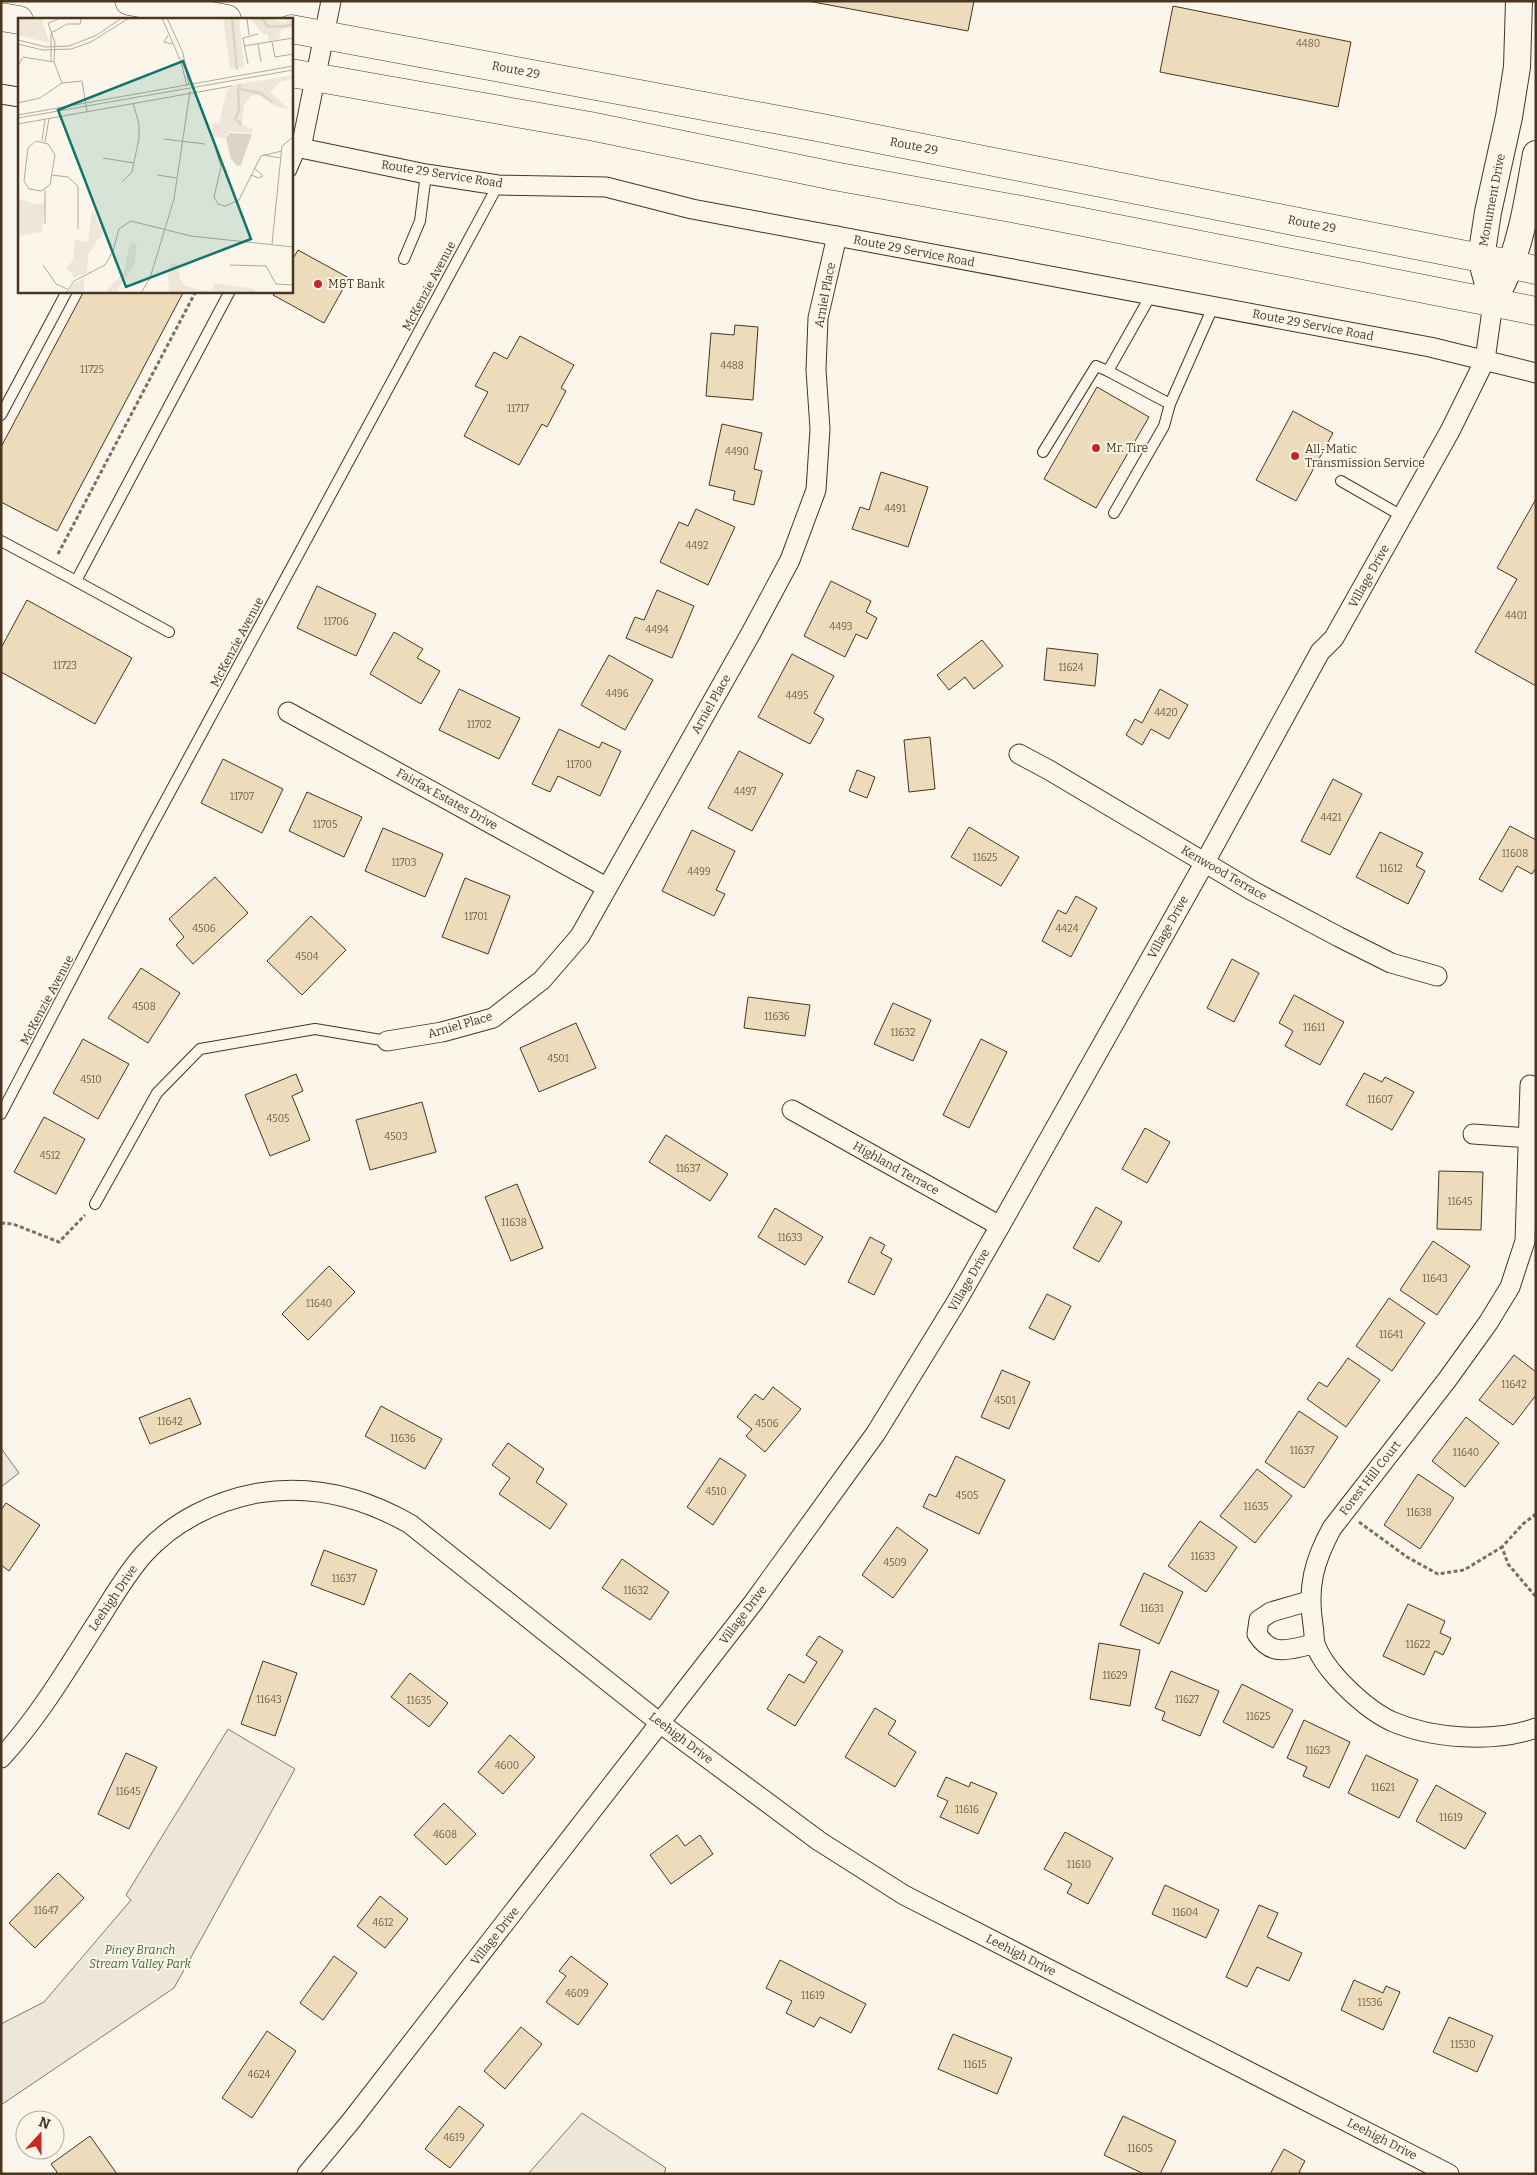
<svg xmlns="http://www.w3.org/2000/svg" width="1537" height="2175" viewBox="0 0 1537 2175" font-family="Bitter,serif">
<style>
.green{fill:#ede6d9;stroke:#887966}
.building{fill:#ecdcbc;stroke:#4a3520}
.lines{fill:none;stroke-linecap:round;stroke-linejoin:round}
.service-casing{stroke:#4a3520;stroke-width:12}
.minor-casing{stroke:#4a3520;stroke-width:21}
.secondary-casing{stroke:#4a3520;stroke-width:28}
.primary-casing{stroke:#4a3520;stroke-width:29}
.path{stroke:#7f6f5c;stroke-width:3;stroke-dasharray:4 2.5;stroke-linecap:butt}
.service{stroke:#fbf6e9;stroke-width:10}
.minor{stroke:#fbf6e9;stroke-width:19}
.secondary{stroke:#fbf6e9;stroke-width:26}
.primary{stroke:#fbf6e9;stroke-width:28}
.poi-dot{fill:#c62828;stroke:#fbf6e9;stroke-width:2}
.labels{text-anchor:middle;stroke-width:4;stroke-linejoin:round;paint-order:stroke}
.number-label{font-size:10px;fill:#725f47}
.street-label{font-size:12px;fill:#4a3520;stroke:#fbf6e9}
.poi-label{font-size:12px;fill:#4a3520;stroke:#fbf6e9;text-anchor:start}
.park-label{font-size:12px;font-style:italic;fill:#436837;stroke:#fbf6e9}
.inset-river{fill:none;stroke:#dcd4c6;stroke-width:2.5}
.inset-road{fill:none;stroke:#b4a999;stroke-width:1}
.view{fill:#0f766e;fill-opacity:0.15;stroke:#0f766e;stroke-width:2.5}
.inset-edge{fill:none;stroke:#4a3520;stroke-width:2.5}
</style>
<rect width="100%" height="100%" fill="#fbf6e9"/>
<g class="green">
<polygon points="1,1448 19,1473 1,1487"/>
<polygon points="228,1729 295,1769 174,1988 1,2105 1,2024 44,2002 131,1900 126,1895"/>
<polygon points="582,2113 666,2168 664,2174 528,2174"/>
</g>
<g class="building">
<polygon points="808,1 974,1 968,31"/>
<polygon points="1173,6 1351,42 1338,107 1160,72"/>
<polygon points="298,250 349,278 324,323 273,295 276,291 291,291 291,262"/>
<polygon points="84,291 184,291 57,531 1,502 1,447"/>
<polygon points="735,325 758,327 753,400 706,396 711,333 734,335"/>
<polygon points="520,336 574,365 561,388 566,391 547,427 542,424 519,465 464,436 488,392 475,386 494,352 507,359"/>
<polygon points="1097,387 1149,417 1096,508 1044,479"/>
<polygon points="1293,411 1333,433 1296,501 1256,480"/>
<polygon points="722,424 762,433 754,469 762,471 754,505 733,500 735,491 709,485"/>
<polygon points="881,472 928,487 908,547 852,529 860,507 869,510"/>
<polygon points="1536,499 1536,686 1475,652 1517,579 1497,568"/>
<polygon points="696,509 735,527 708,585 660,562 679,522 688,526"/>
<polygon points="831,581 871,601 866,612 877,618 867,639 856,634 845,657 804,636"/>
<polygon points="317,586 376,614 356,656 297,628"/>
<polygon points="657,590 694,606 672,658 626,638 635,617 644,620"/>
<polygon points="27,600 132,658 95,724 1,672 1,648"/>
<polygon points="394,632 423,649 417,658 440,671 421,704 370,674"/>
<polygon points="982,640 1003,666 974,689 965,677 949,690 937,675"/>
<polygon points="1047,648 1098,654 1095,686 1044,680"/>
<polygon points="792,654 834,676 814,713 824,719 810,744 758,717"/>
<polygon points="609,655 653,680 625,730 581,705"/>
<polygon points="459,689 520,718 499,759 439,730"/>
<polygon points="1160,689 1188,705 1169,739 1151,729 1142,745 1126,735 1135,719 1142,723"/>
<polygon points="559,729 599,748 602,742 621,751 600,796 558,776 550,792 532,784"/>
<polygon points="930,737 935,789 909,792 904,740"/>
<polygon points="739,751 783,774 752,831 708,808"/>
<polygon points="223,759 283,789 262,833 201,803"/>
<polygon points="857,770 875,777 867,798 849,791"/>
<polygon points="1333,779 1362,794 1330,855 1301,841"/>
<polygon points="307,792 362,817 344,857 289,831"/>
<polygon points="1510,826 1536,840 1536,868 1532,874 1517,866 1502,892 1479,879"/>
<polygon points="969,827 1019,857 1001,886 951,857"/>
<polygon points="383,828 443,854 425,897 365,871"/>
<polygon points="692,830 735,851 716,890 725,894 714,916 662,891"/>
<polygon points="1380,832 1423,853 1416,866 1425,871 1408,904 1356,877"/>
<polygon points="215,877 248,913 193,964 176,945 184,937 169,919"/>
<polygon points="465,878 510,896 488,954 442,937"/>
<polygon points="1076,896 1097,908 1071,957 1042,941 1058,910 1066,914"/>
<polygon points="311,916 346,950 302,995 267,961"/>
<polygon points="1232,959 1259,973 1234,1022 1207,1008"/>
<polygon points="141,968 180,993 148,1043 108,1018"/>
<polygon points="1294,995 1344,1022 1320,1065 1285,1046 1293,1031 1279,1023"/>
<polygon points="748,997 810,1005 805,1036 744,1028"/>
<polygon points="893,1003 931,1020 913,1061 874,1044"/>
<polygon points="576,1023 596,1068 539,1092 520,1048"/>
<polygon points="83,1039 129,1064 98,1119 53,1093"/>
<polygon points="981,1039 1007,1052 969,1128 943,1115"/>
<polygon points="1364,1073 1382,1082 1385,1077 1414,1092 1392,1130 1346,1105"/>
<polygon points="296,1074 303,1091 292,1096 310,1140 270,1156 245,1095"/>
<polygon points="422,1102 436,1152 370,1170 356,1120"/>
<polygon points="44,1117 85,1139 56,1194 14,1172"/>
<polygon points="1145,1128 1170,1142 1147,1183 1122,1169"/>
<polygon points="666,1135 728,1174 710,1201 649,1162"/>
<polygon points="1439,1171 1483,1172 1481,1230 1437,1229"/>
<polygon points="517,1184 543,1248 511,1261 485,1197"/>
<polygon points="1096,1207 1122,1222 1099,1262 1073,1248"/>
<polygon points="775,1208 823,1237 805,1265 758,1237"/>
<polygon points="870,1237 885,1245 881,1253 892,1259 874,1295 848,1282"/>
<polygon points="1433,1241 1470,1266 1437,1315 1400,1290"/>
<polygon points="329,1266 355,1292 308,1340 282,1314"/>
<polygon points="1047,1294 1071,1306 1054,1340 1029,1328"/>
<polygon points="1389,1298 1425,1323 1392,1371 1356,1346"/>
<polygon points="1514,1355 1536,1372 1536,1395 1513,1425 1479,1400"/>
<polygon points="1348,1358 1380,1380 1346,1427 1307,1399 1319,1382 1327,1387"/>
<polygon points="1002,1370 1030,1382 1009,1429 981,1417"/>
<polygon points="773,1387 801,1409 765,1452 746,1436 752,1429 737,1417 755,1394 763,1400"/>
<polygon points="190,1398 201,1424 150,1444 139,1418"/>
<polygon points="381,1406 442,1439 425,1469 365,1436"/>
<polygon points="1299,1411 1338,1437 1304,1488 1265,1462"/>
<polygon points="1466,1417 1499,1443 1465,1487 1432,1461"/>
<polygon points="508,1443 544,1469 536,1482 567,1504 550,1529 499,1494 510,1478 492,1465"/>
<polygon points="956,1456 1005,1480 979,1534 923,1507 929,1494 936,1497"/>
<polygon points="720,1458 746,1475 713,1525 687,1507"/>
<polygon points="1257,1469 1292,1496 1255,1543 1220,1516"/>
<polygon points="1418,1474 1454,1498 1420,1549 1384,1525"/>
<polygon points="6,1503 40,1525 9,1571 1,1565 1,1510"/>
<polygon points="1200,1521 1237,1547 1206,1592 1168,1566"/>
<polygon points="897,1527 928,1550 893,1598 862,1575"/>
<polygon points="324,1550 377,1570 364,1605 311,1585"/>
<polygon points="622,1559 669,1592 650,1620 602,1588"/>
<polygon points="1144,1573 1183,1592 1159,1644 1120,1625"/>
<polygon points="1408,1604 1445,1621 1440,1633 1451,1638 1443,1655 1435,1651 1424,1675 1383,1656"/>
<polygon points="819,1636 843,1651 795,1726 767,1709 789,1674 804,1683 817,1662 806,1655"/>
<polygon points="1099,1643 1140,1650 1130,1706 1090,1699"/>
<polygon points="263,1661 297,1673 275,1736 241,1724"/>
<polygon points="1171,1671 1219,1691 1200,1736 1162,1720 1165,1712 1155,1708"/>
<polygon points="410,1673 448,1703 429,1727 391,1697"/>
<polygon points="1242,1684 1293,1710 1273,1748 1223,1722"/>
<polygon points="875,1708 896,1721 888,1734 916,1752 895,1787 845,1757"/>
<polygon points="1304,1720 1350,1742 1329,1788 1303,1776 1307,1767 1287,1758"/>
<polygon points="510,1735 535,1757 503,1794 478,1772"/>
<polygon points="126,1753 157,1767 129,1829 98,1814"/>
<polygon points="1366,1755 1418,1780 1399,1818 1348,1793"/>
<polygon points="946,1777 969,1787 971,1782 997,1793 978,1834 940,1817 948,1801 937,1796"/>
<polygon points="1436,1785 1486,1813 1465,1849 1416,1821"/>
<polygon points="444,1803 476,1834 446,1865 414,1835"/>
<polygon points="1065,1832 1113,1858 1088,1904 1067,1893 1072,1884 1044,1869"/>
<polygon points="677,1835 685,1846 700,1835 713,1854 671,1884 650,1855"/>
<polygon points="58,1873 84,1898 35,1948 9,1923"/>
<polygon points="1165,1885 1219,1910 1206,1938 1152,1914"/>
<polygon points="380,1896 408,1919 385,1948 357,1926"/>
<polygon points="1259,1905 1278,1913 1267,1937 1302,1953 1289,1981 1257,1967 1247,1987 1226,1977"/>
<polygon points="334,1956 357,1973 323,2020 300,2003"/>
<polygon points="571,1956 608,1984 578,2025 546,2002 566,1976 559,1971"/>
<polygon points="780,1960 866,2004 851,2033 820,2017 814,2027 786,2013 792,2001 766,1988"/>
<polygon points="1354,1980 1383,1993 1386,1986 1400,1992 1383,2030 1341,2010"/>
<polygon points="1449,2017 1493,2036 1477,2072 1433,2052"/>
<polygon points="521,2027 542,2044 505,2089 484,2071"/>
<polygon points="267,2031 296,2051 252,2118 222,2098"/>
<polygon points="953,2034 1012,2058 997,2094 938,2069"/>
<polygon points="459,2106 484,2125 450,2168 425,2149"/>
<polygon points="1123,2116 1176,2141 1160,2174 1144,2174 1104,2155"/>
<polygon points="90,2136 117,2174 55,2174 57,2172 51,2164"/>
<polygon points="1284,2149 1305,2161 1299,2172 1303,2174 1270,2174"/>
</g>
<g class="lines">
<defs>
<g id="service">
<polyline points="291,171 301,148"/>
<polyline points="404,259 420,221 426,174"/>
<polyline points="1108,371 1170,404"/>
<polyline points="1,415 67,291"/>
<polyline points="1043,452 1096,366 1108,371 1151,295"/>
<polyline points="1341,481 1402,516"/>
<polyline points="1114,513 1164,426 1170,404 1213,307"/>
<polyline points="1,541 76,581"/>
<polyline points="169,632 76,581 230,291"/>
<polyline points="1,1114 142,844 498,185"/>
<polyline points="95,1204 157,1093 200,1049 315,1029 387,1041"/>
</g>
<g id="minor">
<polyline points="1,94 19,97"/>
<polyline points="291,146 426,174 498,185 606,187 692,209 1430,347 1536,373"/>
<polyline points="301,148 331,1"/>
<polyline points="288,712 606,887"/>
<polyline points="1019,754 1049,770 1251,890 1339,937 1391,963 1437,976"/>
<polyline points="387,1041 442,1032 493,1018 542,980 580,936 751,633 790,560 816,490 820,429 816,370 818,318 837,236"/>
<path d="M 1530,1085 L 1525,1241 L 1510,1287 L 1488,1323 L 1447,1380 L 1332,1528 C 1314,1561 1307,1587 1313,1625 C 1314,1631 1314,1638 1315,1644 C 1320,1658 1329,1669 1338,1679 C 1353,1695 1370,1711 1391,1721 C 1432,1739 1494,1743 1536,1728"/>
<polyline points="792,1110 1000,1226"/>
<polyline points="1473,1134 1529,1138"/>
<path d="M 1309,1601 L 1271,1612 L 1259,1620 L 1257,1634 C 1273,1659 1290,1648 1315,1644"/>
<path d="M 1,1758 C 41,1715 71,1662 103,1613 C 116,1592 128,1572 144,1554 C 174,1521 215,1501 258,1493 C 312,1484 363,1497 410,1524 L 660,1723 L 819,1841 L 904,1895 L 1449,2174"/>
<polyline points="307,2174 351,2121 753,1603 876,1433 957,1301 1000,1226 1205,862 1320,652 1334,638 1450,431 1485,360 1493,303"/>
</g>
<g id="secondary">
<path d="M 1502,284 C 1522,244 1528,197 1536,154"/>
<polyline points="1493,303 1481,258 1488,212 1509,117 1517,67 1519,1"/>
</g>
<g id="primary">
<polyline points="129,1 227,19"/>
<polyline points="1,17 19,20"/>
<polyline points="291,29 822,128 1481,258 1536,270"/>
<polyline points="291,73 590,126 834,176 1027,211 1536,311"/>
</g>
</defs>
<use href="#service" class="service-casing"/>
<use href="#minor" class="minor-casing"/>
<use href="#secondary" class="secondary-casing"/>
<use href="#primary" class="primary-casing"/>
<g class="path">
<polyline points="58,554 196,291"/>
<polyline points="1,1223 13,1224 59,1242 85,1215"/>
<polyline points="1536,1514 1523,1524 1502,1547 1508,1564 1536,1597"/>
<polyline points="1359,1522 1407,1557 1438,1574 1464,1570 1502,1547"/>
</g>
<use href="#service" class="service"/>
<use href="#minor" class="minor"/>
<use href="#secondary" class="secondary"/>
<use href="#primary" class="primary"/>
</g>
<g class="poi-dot">
<circle cx="318" cy="284" r="5"/>
<circle cx="1096" cy="448" r="5"/>
<circle cx="1295" cy="456" r="5"/>
</g>
<g class="labels">
<g class="number-label">
<text x="1308" y="47">4480</text>
<text x="732" y="369">4488</text>
<text x="92" y="373">11725</text>
<text x="518" y="412">11717</text>
<text x="737" y="455">4490</text>
<text x="895" y="512">4491</text>
<text x="697" y="549">4492</text>
<text x="1516" y="619">4401</text>
<text x="336" y="625">11706</text>
<text x="841" y="630">4493</text>
<text x="657" y="633">4494</text>
<text x="65" y="669">11723</text>
<text x="1071" y="671">11624</text>
<text x="617" y="697">4496</text>
<text x="797" y="699">4495</text>
<text x="1166" y="716">4420</text>
<text x="479" y="728">11702</text>
<text x="579" y="768">11700</text>
<text x="745" y="795">4497</text>
<text x="242" y="800">11707</text>
<text x="1331" y="821">4421</text>
<text x="325" y="828">11705</text>
<text x="1515" y="857">11608</text>
<text x="985" y="861">11625</text>
<text x="404" y="866">11703</text>
<text x="1391" y="872">11612</text>
<text x="699" y="875">4499</text>
<text x="476" y="920">11701</text>
<text x="204" y="932">4506</text>
<text x="1067" y="932">4424</text>
<text x="307" y="960">4504</text>
<text x="144" y="1010">4508</text>
<text x="777" y="1020">11636</text>
<text x="1314" y="1031">11611</text>
<text x="903" y="1036">11632</text>
<text x="558" y="1062">4501</text>
<text x="91" y="1083">4510</text>
<text x="1380" y="1103">11607</text>
<text x="278" y="1122">4505</text>
<text x="396" y="1140">4503</text>
<text x="50" y="1159">4512</text>
<text x="688" y="1172">11637</text>
<text x="1460" y="1205">11645</text>
<text x="514" y="1226">11638</text>
<text x="790" y="1241">11633</text>
<text x="1435" y="1282">11643</text>
<text x="319" y="1307">11640</text>
<text x="1391" y="1338">11641</text>
<text x="1514" y="1388">11642</text>
<text x="1005" y="1404">4501</text>
<text x="170" y="1425">11642</text>
<text x="767" y="1427">4506</text>
<text x="403" y="1442">11636</text>
<text x="1302" y="1454">11637</text>
<text x="1466" y="1456">11640</text>
<text x="716" y="1495">4510</text>
<text x="967" y="1499">4505</text>
<text x="1256" y="1510">11635</text>
<text x="1419" y="1516">11638</text>
<text x="1203" y="1560">11633</text>
<text x="895" y="1566">4509</text>
<text x="344" y="1582">11637</text>
<text x="636" y="1594">11632</text>
<text x="1152" y="1612">11631</text>
<text x="1418" y="1648">11622</text>
<text x="1115" y="1679">11629</text>
<text x="269" y="1703">11643</text>
<text x="1187" y="1703">11627</text>
<text x="419" y="1704">11635</text>
<text x="1258" y="1720">11625</text>
<text x="1318" y="1754">11623</text>
<text x="507" y="1769">4600</text>
<text x="1383" y="1791">11621</text>
<text x="128" y="1795">11645</text>
<text x="967" y="1813">11616</text>
<text x="1451" y="1821">11619</text>
<text x="445" y="1838">4608</text>
<text x="1079" y="1868">11610</text>
<text x="46" y="1914">11647</text>
<text x="1185" y="1916">11604</text>
<text x="383" y="1926">4612</text>
<text x="577" y="1997">4609</text>
<text x="813" y="1999">11619</text>
<text x="1370" y="2006">11536</text>
<text x="1463" y="2048">11530</text>
<text x="975" y="2068">11615</text>
<text x="259" y="2078">4624</text>
<text x="454" y="2141">4619</text>
<text x="1140" y="2152">11605</text>
</g>
<g class="street-label">
<text transform="translate(516 70) rotate(11)" y="4">Route 29</text>
<text transform="translate(914 146) rotate(11)" y="4">Route 29</text>
<text transform="translate(442 174) rotate(9)" y="4">Route 29 Service Road</text>
<text transform="translate(1492 200) rotate(-79)" y="4">Monument Drive</text>
<text transform="translate(1312 224) rotate(11)" y="4">Route 29</text>
<text transform="translate(914 251) rotate(11)" y="4">Route 29 Service Road</text>
<text transform="translate(429 286) rotate(-62)" y="4">McKenzie Avenue</text>
<text transform="translate(825 295) rotate(-79)" y="4">Arniel Place</text>
<text transform="translate(1313 325) rotate(11)" y="4">Route 29 Service Road</text>
<text transform="translate(1369 576) rotate(-61)" y="4">Village Drive</text>
<text transform="translate(237 642) rotate(-62)" y="4">McKenzie Avenue</text>
<text transform="translate(711 704) rotate(-60)" y="4">Arniel Place</text>
<text transform="translate(447 799) rotate(29)" y="4">Fairfax Estates Drive</text>
<text transform="translate(1224 873) rotate(30)" y="4">Kenwood Terrace</text>
<text transform="translate(1168 927) rotate(-61)" y="4">Village Drive</text>
<text transform="translate(47 1000) rotate(-62)" y="4">McKenzie Avenue</text>
<text transform="translate(460 1025) rotate(-16)" y="4">Arniel Place</text>
<text transform="translate(896 1168) rotate(29)" y="4">Highland Terrace</text>
<text transform="translate(969 1280) rotate(-60)" y="4">Village Drive</text>
<text transform="translate(1370 1478) rotate(-52)" y="4">Forest Hill Court</text>
<text transform="translate(113 1598) rotate(-56)" y="4">Leehigh Drive</text>
<text transform="translate(743 1615) rotate(-53)" y="4">Village Drive</text>
<text transform="translate(681 1738) rotate(37)" y="4">Leehigh Drive</text>
<text transform="translate(495 1936) rotate(-52)" y="4">Village Drive</text>
<text transform="translate(1021 1955) rotate(27)" y="4">Leehigh Drive</text>
<text transform="translate(1382 2139) rotate(27)" y="4">Leehigh Drive</text>
</g>
<g class="poi-label">
<text x="328" y="288">M&amp;T Bank</text>
<text x="1106" y="452">Mr. Tire</text>
<text x="1305" y="453">All-Matic<tspan x="1305" dy="14">Transmission Service</tspan></text>
</g>
<g class="park-label">
<text x="140" y="1954">Piney Branch<tspan x="140" dy="14">Stream Valley Park</tspan></text>
</g>
</g>
<g transform="translate(18 18)">
<rect width="275" height="275" fill="#fbf6e9"/>
<path d="M 0,0 L 24,0 L 31,25 L 0,17 ZM 205,0 L 221,0 L 226,49 L 212,51 ZM 232,0 L 252,0 L 268,5 L 269,1 L 275,3 L 275,9 L 262,12 L 261,21 L 251,23 L 249,16 L 245,16 ZM 275,57 L 275,61 L 263,63 L 252,74 L 271,91 L 258,89 L 241,77 L 233,78 L 226,87 L 224,103 L 225,107 L 235,111 L 234,115 L 211,113 L 207,121 L 194,118 L 194,106 L 201,105 L 209,72 L 216,67 ZM 0,181 L 17,186 L 27,185 L 24,214 L 0,218 ZM 74,193 L 77,194 L 80,206 L 87,211 L 70,237 L 69,255 L 56,260 L 49,249 L 55,242 L 57,222 L 70,224 ZM 112,225 L 119,226 L 116,248 L 97,275 L 87,275 L 106,253 ZM 153,245 L 162,247 L 161,259 L 166,267 L 180,272 L 194,273 L 197,265 L 237,271 L 236,275 L 151,275 L 150,254 ZM 67,260 L 65,275 L 50,275 L 55,266 Z" fill="#ede6d9"/>
<path d="M 212,115 L 234,116 L 223,147 L 219,148 L 213,141 L 208,120 Z" fill="#dcd4c6"/>
<path class="inset-river" d="M 214,0 L 219,52M 244,0 L 249,8 L 255,9 L 275,7M 221,66 L 222,71 L 242,75 L 254,84M 220,70 L 221,93 L 217,101 L 221,103 L 222,108"/>
<path class="inset-road" d="M 144,0 L 163,44 L 169,68M 149,0 L 165,35 L 171,67M 229,1 L 231,17M 33,15 L 49,6 L 62,6 L 63,1 L 60,0M 33,16 L 33,43M 150,17 L 146,24 L 154,26M 0,22 L 28,29 L 51,28 L 77,18 L 104,0M 254,24 L 257,39 L 275,36M 0,26 L 25,32 L 53,31 L 73,24 L 111,0M 240,26 L 243,44M 226,28 L 275,20M 36,44 L 37,25 L 30,5 L 43,0M 230,46 L 225,20 L 240,16M 0,48 L 5,39 L 36,44 L 44,65M 0,85 L 22,80 L 44,65 L 64,63 L 69,94M 0,97 L 275,48M 0,100 L 275,52M 0,106 L 214,68M 146,121 L 187,126M 18,123 L 30,126 L 37,137 L 32,167 L 23,173 L 11,171 L 6,163 L 10,130 ZM 24,123 L 27,102M 27,124 L 31,101M 198,132 L 203,149 L 196,179 L 200,186 L 207,188 L 221,182 L 243,138 L 264,133M 245,137 L 263,140M 85,140 L 116,145M 34,157 L 50,159 L 60,168 L 60,211M 139,157 L 159,160M 233,157 L 241,160 L 245,158 L 236,150M 104,164 L 114,154 L 121,120 L 121,106 L 115,85M 27,206 L 27,172M 254,226 L 264,128 L 275,119M 25,247 L 38,266 L 49,271M 212,247 L 248,248 L 258,266 L 275,267M 48,275 L 56,263 L 87,247 L 95,233 L 101,211 L 113,203 L 173,218 L 275,229M 123,275 L 132,260 L 156,181 L 172,73"/>
<path class="view" d="M 165,43 L 233,221 L 108,269 L 40,92 Z"/>
<rect width="275" height="275" class="inset-edge"/>
</g>
<rect width="1537" height="2175" fill="none" stroke="#4a3520" stroke-width="5"/>
<g transform="translate(40 2135) rotate(21)"><circle r="24" fill="#fbf6e9" stroke="#b4a999"/>
<path d="M0-4L9 19L0 12L-9 19Z" fill="#c62828"/>
<text y="-8" font-size="14" font-weight="bold" text-anchor="middle" fill="#4a3520">N</text>
</g>
</svg>
